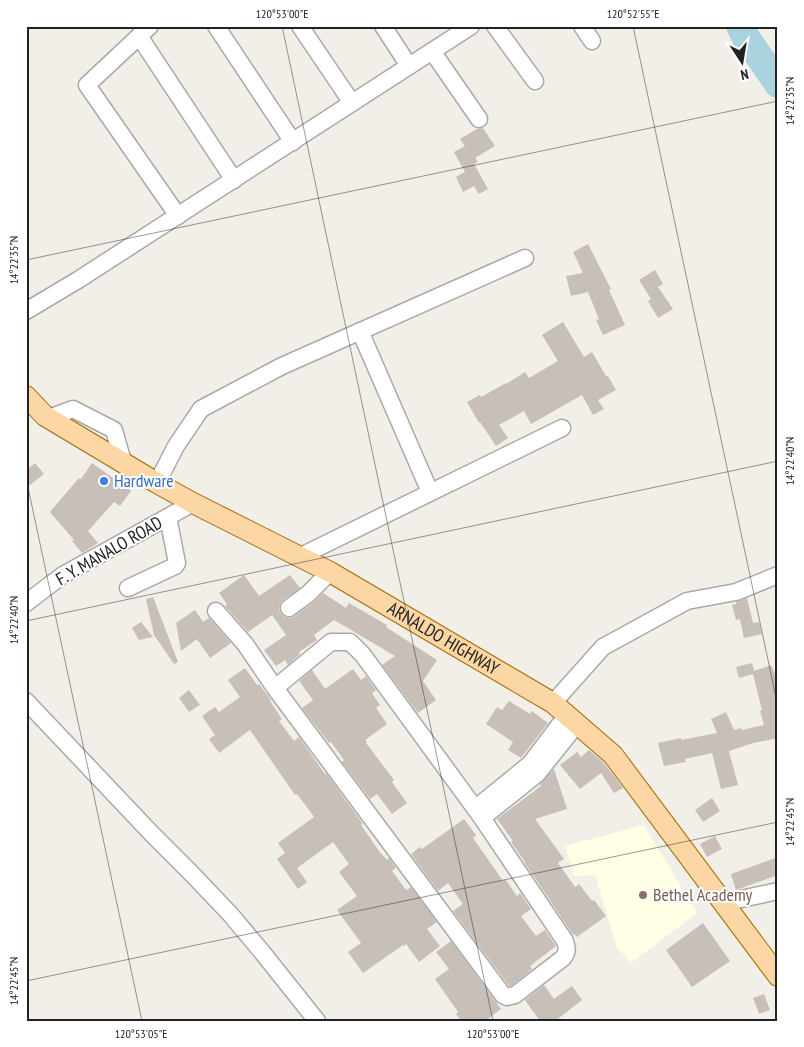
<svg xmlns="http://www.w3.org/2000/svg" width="804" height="1047" viewBox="0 0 804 1047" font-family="'PT Sans Narrow',sans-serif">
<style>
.education{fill:#ffffe5}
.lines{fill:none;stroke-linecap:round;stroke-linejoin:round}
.river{stroke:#aad3df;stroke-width:28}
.building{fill:#c7bfb8}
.minor-casing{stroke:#a9a9a9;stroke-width:19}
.major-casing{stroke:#a06b00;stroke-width:22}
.minor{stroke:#fff;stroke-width:16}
.major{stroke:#fcd6a4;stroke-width:20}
.ticks{fill:none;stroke:#222;stroke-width:1;stroke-opacity:0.45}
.shop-dot{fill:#3f7fe0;stroke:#fff;stroke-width:2}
.education-dot{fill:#8d6e63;stroke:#fff;stroke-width:2}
.labels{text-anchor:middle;stroke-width:4;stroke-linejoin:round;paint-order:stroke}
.shop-label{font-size:18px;fill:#366cbe;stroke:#fff;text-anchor:start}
.street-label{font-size:18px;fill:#222;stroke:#fff}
.education-label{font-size:18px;fill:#785e54;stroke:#fff;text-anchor:start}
.neatline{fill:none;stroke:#222;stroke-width:2}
.ticks-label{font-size:12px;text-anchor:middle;fill:#222}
</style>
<rect width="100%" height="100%" fill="#f2efe9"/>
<polygon class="education" points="644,825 697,913 631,963 617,947 595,875 574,876 565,846"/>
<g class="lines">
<polyline class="river" points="740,26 745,36 778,84"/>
</g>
<g class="building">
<polygon points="483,128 495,146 475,158 478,162 474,164 488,189 479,194 474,186 463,192 456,177 465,172 454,152 465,146 460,139 477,129"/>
<polygon points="588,244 611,289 609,290 625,325 603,335 596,320 599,319 588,292 571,296 566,276 583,273 573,252"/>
<polygon points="655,270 663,284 658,287 673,309 658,318 648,301 651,299 639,280"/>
<polygon points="563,322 584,357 592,352 606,376 608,376 616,390 598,400 604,409 593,415 582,395 531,424 524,411 499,425 508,438 496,446 480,422 479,423 467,402 480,395 481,397 506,383 506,384 525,372 529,378 558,361 542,335"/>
<polygon points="35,463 44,474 26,488 26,470"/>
<polygon points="92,463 131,491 120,506 114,502 88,531 98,543 82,553 72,541 74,540 50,512 79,478 81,479"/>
<polygon points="244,575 259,596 290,575 300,588 283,600 280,604 279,610 281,614 285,617 291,618 295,616 314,602 323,593 346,608 349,603 387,625 386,627 437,660 423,681 436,700 418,713 382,665 395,656 334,620 314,635 317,640 299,652 300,654 288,665 285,660 276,666 264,650 286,635 272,615 248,632 225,606 227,604 219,593"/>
<polygon points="153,597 178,662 174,664 154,635 146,599"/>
<polygon points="747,598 753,623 759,622 762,634 744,638 740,619 736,620 732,605 736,604 736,602"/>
<polygon points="195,610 203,622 209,618 231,643 210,658 197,639 181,651 176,623"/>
<polygon points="141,622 153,637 139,640 132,628"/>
<polygon points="752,663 754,671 771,665 777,679 775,680 778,693 778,738 753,743 729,751 738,785 721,789 712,753 685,759 686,762 664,766 658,743 681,738 681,740 717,733 711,719 726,712 734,730 741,728 742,730 764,725 760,711 762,710 753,674 739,678 736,667"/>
<polygon points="245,668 257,685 259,684 271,700 270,701 282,719 279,721 294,741 299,737 325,774 326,773 363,824 361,825 379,851 387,860 389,858 396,868 392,871 406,890 411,887 437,922 427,929 440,946 419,962 406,944 404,946 403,945 363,973 348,952 361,943 337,910 357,896 339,872 349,864 333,842 297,868 307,882 298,889 277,859 285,853 278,843 314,817 312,814 297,794 295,795 250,730 219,753 209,739 215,735 202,716 215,707 219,712 240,697 228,680"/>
<polygon points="353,669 361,680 366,676 376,690 372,693 380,705 376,708 387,724 365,740 367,742 366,743 394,780 392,782 407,803 392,814 377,794 370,799 342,762 344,760 331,742 329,743 302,708 313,700 299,681 312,670 325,689"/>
<polygon points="189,690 200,705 189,712 179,698"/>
<polygon points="509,701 530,714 532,711 548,723 521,758 508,750 513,742 486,724 497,707 502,710"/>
<polygon points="589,750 604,763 623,788 614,793 601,773 580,789 560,765 577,752 581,757"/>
<polygon points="554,769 567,809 535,819 564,859 558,863 575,887 579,884 592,901 594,900 606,916 577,937 574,934 573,935 537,881 524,862 525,862 511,842 513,841 497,819 541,786 540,784"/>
<polygon points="712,798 720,811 703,822 695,810"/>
<polygon points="464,819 476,835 473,838 503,881 505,879 517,896 520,893 531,909 521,916 536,936 545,930 556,946 530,966 532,969 511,986 509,986 453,911 463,904 448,883 438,891 411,854 420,847 422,849"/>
<polygon points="715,836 722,849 707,857 700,844"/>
<polygon points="778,857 778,875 736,890 731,874"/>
<polygon points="703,923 730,961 692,987 666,950"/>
<polygon points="451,941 501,1009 485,1021 461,1021 456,1014 458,1012 435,979 449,969 436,952"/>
<polygon points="544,985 554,999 572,986 582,1000 555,1021 540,1021 525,1000"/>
<polygon points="764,994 770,1010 759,1014 753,998"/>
</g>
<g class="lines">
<defs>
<g id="minor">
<polyline points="150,26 87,85 178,216"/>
<polyline points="216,26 293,142"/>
<polyline points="300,26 352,103"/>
<polyline points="383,26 409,66"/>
<polyline points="495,26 535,81"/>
<polyline points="582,26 592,41"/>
<polyline points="139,36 234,180"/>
<polyline points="432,51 479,119"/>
<polyline points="26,311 78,280 471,26"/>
<polyline points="360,331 430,492"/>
<polyline points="49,418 73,409 114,430 123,462"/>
<polyline points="157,483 176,446 201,409 282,366 525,258"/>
<polyline points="299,557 562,428"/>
<polyline points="128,588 175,566 177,563 168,517"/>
<polyline points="26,603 63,575 193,503"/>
<polyline points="289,608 308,594 330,572"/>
<path d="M 216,611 L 245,644 L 275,688 L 503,995 L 507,997 L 515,995 L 563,958 C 568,952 567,948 565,941 L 482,818 L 363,655 L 350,642 L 331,642 L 275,688"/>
<polyline points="26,701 152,834 192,874 231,915 262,952 317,1021"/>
<polyline points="553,703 603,647 687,601 736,592 778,575"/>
<polyline points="482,803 530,764 567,715"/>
<polyline points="482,818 537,774 577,724"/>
<polyline points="723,903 778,891"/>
</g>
<g id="major">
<path id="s1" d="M 26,396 L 45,416 L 157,483 L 193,503 L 330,572 L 553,703 L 613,755 L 778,976"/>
</g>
</defs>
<use href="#minor" class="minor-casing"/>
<use href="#major" class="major-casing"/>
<use href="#minor" class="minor"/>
<use href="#major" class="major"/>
</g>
<path class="ticks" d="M 282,26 L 493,1021M 633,26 L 778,707M 26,260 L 778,101M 26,478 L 142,1021M 26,621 L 778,461M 26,981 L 778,822"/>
<circle class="shop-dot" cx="104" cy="481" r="5"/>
<circle class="education-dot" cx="643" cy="895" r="5"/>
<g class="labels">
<g class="shop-label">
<text x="114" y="487">Hardware</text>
</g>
<g class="street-label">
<text transform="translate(109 551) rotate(-30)" y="6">F. Y. MANALO ROAD</text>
<text dy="6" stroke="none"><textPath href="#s1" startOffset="484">ARNALDO HIGHWAY</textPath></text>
</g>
<g class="education-label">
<text x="653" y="901">Bethel Academy</text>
</g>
</g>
<rect width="804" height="1047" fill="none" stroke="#ffffff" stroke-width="55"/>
<g transform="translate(742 62) rotate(168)" stroke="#ffffff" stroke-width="4" paint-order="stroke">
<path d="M0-4L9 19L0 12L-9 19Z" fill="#222222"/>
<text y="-8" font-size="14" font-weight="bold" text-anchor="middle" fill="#222222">N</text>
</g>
<rect x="28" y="28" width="748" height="992" class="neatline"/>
<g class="ticks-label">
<text x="282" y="18">120°53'00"E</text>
<text x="633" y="18">120°52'55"E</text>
<text transform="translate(790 101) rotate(-90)" y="4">14°22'35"N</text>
<text transform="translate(14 260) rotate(-90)" y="4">14°22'35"N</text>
<text transform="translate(790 461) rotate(-90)" y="4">14°22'40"N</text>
<text transform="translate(14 620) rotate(-90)" y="4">14°22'40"N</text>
<text transform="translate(790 822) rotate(-90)" y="4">14°22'45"N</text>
<text transform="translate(14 981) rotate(-90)" y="4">14°22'45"N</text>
<text x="141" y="1038">120°53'05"E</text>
<text x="493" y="1038">120°53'00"E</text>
</g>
</svg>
